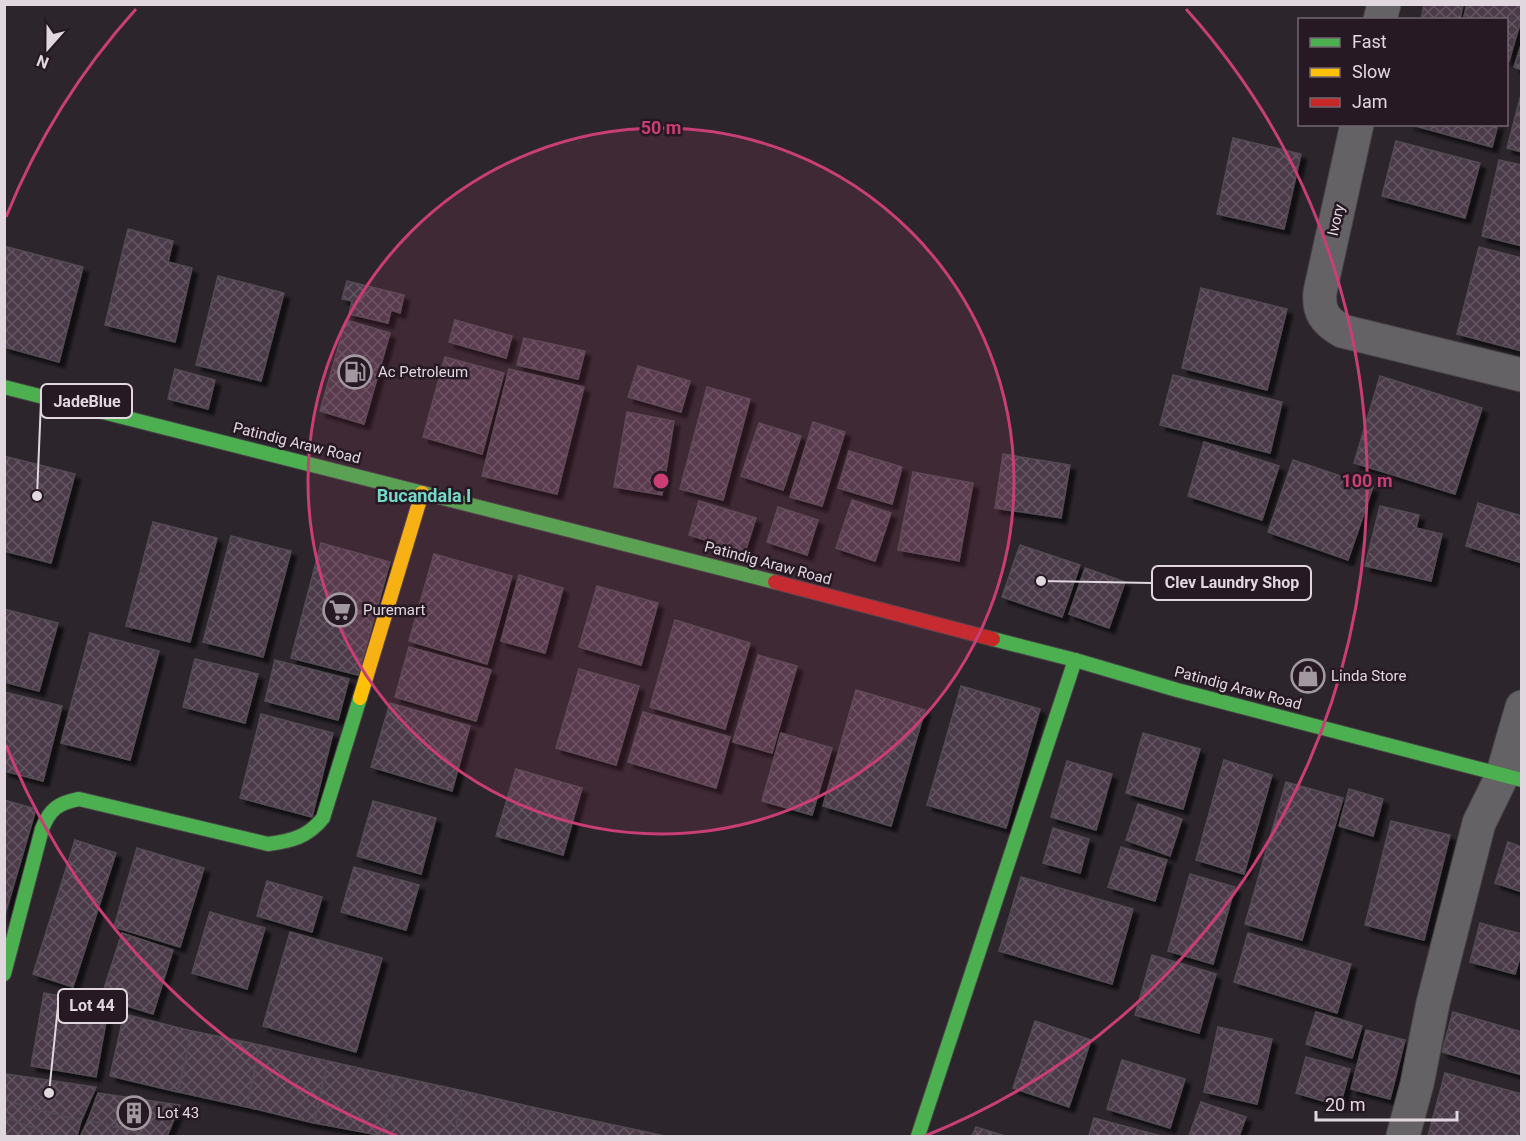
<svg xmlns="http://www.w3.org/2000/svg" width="1526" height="1141" viewBox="0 0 1526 1141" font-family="Roboto,sans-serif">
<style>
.building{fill:url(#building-cross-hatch);stroke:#524c52;stroke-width:1.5;filter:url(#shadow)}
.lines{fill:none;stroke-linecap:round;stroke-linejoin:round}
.street-casing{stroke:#484348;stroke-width:35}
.fast-casing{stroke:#484348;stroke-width:16}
.slow-casing{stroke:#484348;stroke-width:16}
.jam-casing{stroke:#484348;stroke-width:16}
.street{stroke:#646264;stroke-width:33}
.fast{stroke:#4caf50;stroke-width:14}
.slow{stroke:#ffc107;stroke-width:14}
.jam{stroke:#c62828;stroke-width:14}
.ring{fill:none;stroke:#c83e75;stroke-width:3}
.labels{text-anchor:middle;stroke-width:5;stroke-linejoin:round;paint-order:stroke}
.street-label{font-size:15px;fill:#e1d7df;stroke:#261924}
.poi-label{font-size:15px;fill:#e1d7df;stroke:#261924;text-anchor:start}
.quarter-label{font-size:18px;font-weight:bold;fill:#73dac9;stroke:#261924}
.centre{fill:#c83e75;stroke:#261924;stroke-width:3}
.ring-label{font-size:18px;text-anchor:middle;font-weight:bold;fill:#c83e75;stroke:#261924;stroke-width:5;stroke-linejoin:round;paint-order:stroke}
.leader{fill:none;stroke:#e1d7df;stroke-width:2}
.callout-dot{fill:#e1d7df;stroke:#261924;stroke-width:2}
.callout{fill:#261924;stroke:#e1d7df;stroke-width:2}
.callout-label{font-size:16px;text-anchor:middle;font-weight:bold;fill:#e1d7df}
</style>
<defs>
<pattern id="building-cross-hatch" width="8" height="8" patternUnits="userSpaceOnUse" patternTransform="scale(1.5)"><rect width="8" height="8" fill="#4b3b4a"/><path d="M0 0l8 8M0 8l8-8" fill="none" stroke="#655764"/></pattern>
<filter id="shadow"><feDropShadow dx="5.5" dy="5.5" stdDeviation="1.5" flood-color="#0009"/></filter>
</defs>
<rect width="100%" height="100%" fill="#2c262c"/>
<g class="building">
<polygon points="1424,4 1463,4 1460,20 1421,20"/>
<polygon points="1467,4 1522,4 1522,17 1509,61 1506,60 1506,20 1463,20"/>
<polygon points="1522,42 1522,70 1514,67"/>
<polygon points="1522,91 1522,152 1507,148"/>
<polygon points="1408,124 1498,124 1492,147"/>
<polygon points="1233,138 1301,154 1284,229 1217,214"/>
<polygon points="1396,141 1480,163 1465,218 1382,196"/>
<polygon points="1499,160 1522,165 1522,246 1482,236"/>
<polygon points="128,229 173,241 168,262 192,268 175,342 105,325"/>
<polygon points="4,246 83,267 59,362 4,347"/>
<polygon points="1479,247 1522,258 1522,351 1457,334"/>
<polygon points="218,276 284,293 261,381 196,365"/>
<polygon points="347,281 404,295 400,313 391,310 388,323 349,314 352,301 342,299"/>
<polygon points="1201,288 1287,309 1267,390 1182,368"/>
<polygon points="346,320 390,333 364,424 320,411"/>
<polygon points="455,320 512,336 506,358 449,342"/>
<polygon points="524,338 585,351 578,379 517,365"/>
<polygon points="445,357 504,373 482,454 423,437"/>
<polygon points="638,366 690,381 681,412 628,397"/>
<polygon points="175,369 215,380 208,409 168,399"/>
<polygon points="509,369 584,387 557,494 482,476"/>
<polygon points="1173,375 1282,402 1270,453 1160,425"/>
<polygon points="1380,376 1482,408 1455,494 1354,463"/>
<polygon points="707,387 750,399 723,500 680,489"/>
<polygon points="627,412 674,421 662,495 614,487"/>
<polygon points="813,422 845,432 822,506 790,497"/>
<polygon points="759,423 801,436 783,490 741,476"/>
<polygon points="1204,442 1279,466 1262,520 1188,496"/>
<polygon points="849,451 902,467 892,504 838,488"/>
<polygon points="1003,454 1070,465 1061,518 995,508"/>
<polygon points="4,456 75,474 51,563 4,551"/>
<polygon points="1293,460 1373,487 1348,560 1268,532"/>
<polygon points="913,472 973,483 959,561 898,550"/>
<polygon points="852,500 891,513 875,561 836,548"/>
<polygon points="699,501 756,518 745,552 689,535"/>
<polygon points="1478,503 1522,516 1522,563 1466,546"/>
<polygon points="1380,506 1419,515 1416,528 1442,534 1431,581 1365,566"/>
<polygon points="778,507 818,520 807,555 767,542"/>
<polygon points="153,522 217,538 190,642 126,626"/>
<polygon points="231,536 291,551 263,657 203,642"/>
<polygon points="321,543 390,562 358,675 291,658"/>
<polygon points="1020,545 1080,565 1062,617 1002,597"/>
<polygon points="434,554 512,576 487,664 409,641"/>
<polygon points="1085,568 1125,582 1109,628 1069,614"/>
<polygon points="519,575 563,588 545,653 501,641"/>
<polygon points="597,586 658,603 641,665 579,647"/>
<polygon points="4,609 58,623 39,691 4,682"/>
<polygon points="675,620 750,643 725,729 650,707"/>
<polygon points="90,633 159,651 130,760 61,743"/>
<polygon points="409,647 491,670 476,721 395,697"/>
<polygon points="758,655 797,666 772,753 733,742"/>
<polygon points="195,659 258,674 245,723 183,707"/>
<polygon points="275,660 349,679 338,720 265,701"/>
<polygon points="579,669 639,686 616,765 556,748"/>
<polygon points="961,686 1040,709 1006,828 927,805"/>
<polygon points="856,690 925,710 891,826 823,806"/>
<polygon points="4,692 62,706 43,781 4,771"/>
<polygon points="390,703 470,726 452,791 371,767"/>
<polygon points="643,712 730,737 716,788 628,762"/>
<polygon points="261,714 333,733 312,817 240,798"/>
<polygon points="781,733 832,748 812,815 762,801"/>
<polygon points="1143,733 1200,749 1183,809 1126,793"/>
<polygon points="1224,760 1272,775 1244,874 1196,860"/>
<polygon points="1067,761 1112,774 1096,830 1051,817"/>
<polygon points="516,769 582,788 563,855 496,836"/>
<polygon points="1286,782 1343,798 1302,940 1245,924"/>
<polygon points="1349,789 1383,799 1373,836 1339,826"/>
<polygon points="4,800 36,809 4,918"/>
<polygon points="373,801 436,818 421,874 357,856"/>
<polygon points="1138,804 1182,819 1170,856 1126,840"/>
<polygon points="1391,821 1450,835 1424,940 1365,925"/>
<polygon points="1053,828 1089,839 1080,873 1043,863"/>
<polygon points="75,840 116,853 73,987 33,974"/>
<polygon points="1508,842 1522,847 1522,892 1495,883"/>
<polygon points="1121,847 1167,860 1155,901 1108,887"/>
<polygon points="137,848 204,868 180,947 114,927"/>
<polygon points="354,867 419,885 406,930 341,912"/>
<polygon points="1190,874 1235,887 1213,964 1168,951"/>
<polygon points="1021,877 1133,909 1112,984 999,951"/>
<polygon points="267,881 322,897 312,932 257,916"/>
<polygon points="210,912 265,928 247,989 192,973"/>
<polygon points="1480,923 1522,934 1522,951 1515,974 1470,962"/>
<polygon points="290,932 382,958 356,1052 263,1026"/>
<polygon points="122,933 173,950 153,1014 101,998"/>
<polygon points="1248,933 1351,964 1337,1013 1234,982"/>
<polygon points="1152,955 1216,974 1199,1033 1135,1015"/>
<polygon points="44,993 109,1005 96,1077 31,1066"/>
<polygon points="1316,1012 1362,1026 1352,1058 1306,1044"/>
<polygon points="1453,1012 1522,1032 1522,1075 1442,1052"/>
<polygon points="124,1014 192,1031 178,1092 110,1076"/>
<polygon points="1035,1021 1091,1040 1069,1107 1013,1088"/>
<polygon points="1218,1027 1272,1039 1257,1104 1204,1092"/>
<polygon points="1366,1030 1405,1040 1390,1099 1351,1089"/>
<polygon points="192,1031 260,1045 247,1107 178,1092"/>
<polygon points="260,1045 328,1061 314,1123 247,1107"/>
<polygon points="1306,1057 1350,1069 1340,1106 1296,1093"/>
<polygon points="1122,1060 1185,1079 1170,1128 1107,1109"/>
<polygon points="328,1061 395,1076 383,1136 314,1123"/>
<polygon points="1445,1073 1522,1094 1522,1124 1518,1136 1428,1136"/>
<polygon points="6,1074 96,1087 81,1121 4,1100"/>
<polygon points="395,1076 464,1091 454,1136 383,1136"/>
<polygon points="464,1091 532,1107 525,1136 454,1136"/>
<polygon points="98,1093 180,1105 167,1136 149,1136 88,1120"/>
<polygon points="4,1100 81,1121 77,1136 56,1136 4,1117"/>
<polygon points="1201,1102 1246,1117 1239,1136 1189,1136"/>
<polygon points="532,1107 600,1122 596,1136 525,1136"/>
<polygon points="4,1117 56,1136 4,1136"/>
<polygon points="1094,1118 1161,1136 1089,1136"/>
<polygon points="88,1120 149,1136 85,1136 81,1135"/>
<polygon points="600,1122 665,1136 596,1136"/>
<polygon points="976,1127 1005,1136 972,1136"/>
</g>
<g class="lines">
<defs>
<g id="street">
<polyline points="1380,20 1384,4"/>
<path d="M 1357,124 L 1320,292 C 1318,312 1325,321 1342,331 L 1522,375"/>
<polyline points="1403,1136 1417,1084 1433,1003 1479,823 1502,776 1522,707"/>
</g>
<g id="fast">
<polyline points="4,387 775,582"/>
<polyline points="993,639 1075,660 1177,690 1522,780"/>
<path d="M 4,974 L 42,829 C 50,809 58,803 79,799 L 268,844 C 291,841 308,837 323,818 L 360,698"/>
<polyline points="918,1136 1075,660"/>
</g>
<polyline id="slow" points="360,698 422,493"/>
<polyline id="jam" points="775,582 993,639"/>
</defs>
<use href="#street" class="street-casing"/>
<use href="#fast" class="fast-casing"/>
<use href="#slow" class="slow-casing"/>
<use href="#jam" class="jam-casing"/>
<use href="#street" class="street"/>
<use href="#fast" class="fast"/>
<use href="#slow" class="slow"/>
<use href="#jam" class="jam"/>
</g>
<circle cx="661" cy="481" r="353" fill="#c83e75" fill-opacity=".12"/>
<g class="ring">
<circle cx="661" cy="481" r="353"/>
<path d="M397 1136A706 706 0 0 1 6 745M6 217A706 706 0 0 1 136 9M1186 9A706 706 0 0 1 925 1136"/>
</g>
<defs>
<symbol id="fuel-ring" viewBox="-11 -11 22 22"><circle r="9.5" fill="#261924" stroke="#a299a0" stroke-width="1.5"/><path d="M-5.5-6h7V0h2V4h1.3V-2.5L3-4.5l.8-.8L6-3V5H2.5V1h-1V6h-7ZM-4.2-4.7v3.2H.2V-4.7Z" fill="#a299a0"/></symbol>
<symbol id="supermarket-ring" viewBox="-11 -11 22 22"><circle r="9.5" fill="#261924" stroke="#a299a0" stroke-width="1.5"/><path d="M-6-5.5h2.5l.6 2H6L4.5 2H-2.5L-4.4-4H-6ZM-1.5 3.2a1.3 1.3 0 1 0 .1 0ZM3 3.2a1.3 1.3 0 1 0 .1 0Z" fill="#a299a0"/></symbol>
<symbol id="shop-ring" viewBox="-11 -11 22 22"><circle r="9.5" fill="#261924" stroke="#a299a0" stroke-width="1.5"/><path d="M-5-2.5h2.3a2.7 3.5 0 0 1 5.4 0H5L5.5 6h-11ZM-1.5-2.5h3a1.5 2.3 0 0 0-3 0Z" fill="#a299a0"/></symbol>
<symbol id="building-ring" viewBox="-11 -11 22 22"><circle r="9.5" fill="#261924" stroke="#a299a0" stroke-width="1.5"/><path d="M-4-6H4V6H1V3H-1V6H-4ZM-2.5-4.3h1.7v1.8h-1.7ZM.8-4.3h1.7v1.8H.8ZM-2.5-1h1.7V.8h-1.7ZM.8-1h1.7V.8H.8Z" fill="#a299a0"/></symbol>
</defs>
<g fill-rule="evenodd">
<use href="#fuel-ring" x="336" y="353" width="38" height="38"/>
<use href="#supermarket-ring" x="321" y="591" width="38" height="38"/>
<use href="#shop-ring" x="1289" y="657" width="38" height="38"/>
<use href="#building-ring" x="115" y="1094" width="38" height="38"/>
</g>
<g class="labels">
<g class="street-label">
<text transform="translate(1336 220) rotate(-77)" y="5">Ivory</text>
<text transform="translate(297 443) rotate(14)" y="5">Patindig Araw Road</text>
<text transform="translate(768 563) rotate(15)" y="5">Patindig Araw Road</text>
<text transform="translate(1238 688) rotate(15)" y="5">Patindig Araw Road</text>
</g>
<g class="poi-label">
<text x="378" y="377">Ac Petroleum</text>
<text x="363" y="615">Puremart</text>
<text x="1331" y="681">Linda Store</text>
<text x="157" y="1118">Lot 43</text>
</g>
<g class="quarter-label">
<text x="424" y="502">Bucandala I</text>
</g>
</g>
<circle cx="661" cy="481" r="9" class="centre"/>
<g class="ring-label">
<text x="661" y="134">50 m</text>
<text x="1367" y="487">100 m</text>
</g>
<path class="leader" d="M37 496L41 401M1041 581L1152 583M49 1093L58 1006"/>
<g class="callout-dot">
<circle cx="37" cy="496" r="6"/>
<circle cx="1041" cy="581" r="6"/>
<circle cx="49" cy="1093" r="6"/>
</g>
<g class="callout">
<rect x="41" y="384" width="91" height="34" rx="6"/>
<rect x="1152" y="566" width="159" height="34" rx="6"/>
<rect x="58" y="989" width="69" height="34" rx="6"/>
</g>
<g class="callout-label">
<text x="87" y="407">JadeBlue</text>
<text x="1232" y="588">Clev Laundry Shop</text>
<text x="92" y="1011">Lot 44</text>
</g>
<rect width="1526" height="1141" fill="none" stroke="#e1d7df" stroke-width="12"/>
<rect x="1298" y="18" width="210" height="108" fill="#261924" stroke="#71656f" stroke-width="1.5"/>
<rect x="1310" y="38" width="30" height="9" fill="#4caf50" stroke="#71656f" stroke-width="1.5"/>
<text x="1352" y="48" font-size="18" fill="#e1d7df">Fast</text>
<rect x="1310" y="68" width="30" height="9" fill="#ffc107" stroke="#71656f" stroke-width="1.5"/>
<text x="1352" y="78" font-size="18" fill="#e1d7df">Slow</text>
<rect x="1310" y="98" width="30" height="9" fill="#c62828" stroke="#71656f" stroke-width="1.5"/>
<text x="1352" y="108" font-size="18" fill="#e1d7df">Jam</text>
<g transform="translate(48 48) rotate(201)" stroke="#261924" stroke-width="4.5" paint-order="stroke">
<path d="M0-4.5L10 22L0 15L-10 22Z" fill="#e1d7df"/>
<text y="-9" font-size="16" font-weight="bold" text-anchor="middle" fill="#e1d7df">N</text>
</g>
<path d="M1316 1111v9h141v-9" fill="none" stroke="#e1d7df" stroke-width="3"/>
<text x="1325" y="1111" font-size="18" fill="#e1d7df" stroke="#261924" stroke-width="4.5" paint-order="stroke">20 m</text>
</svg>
